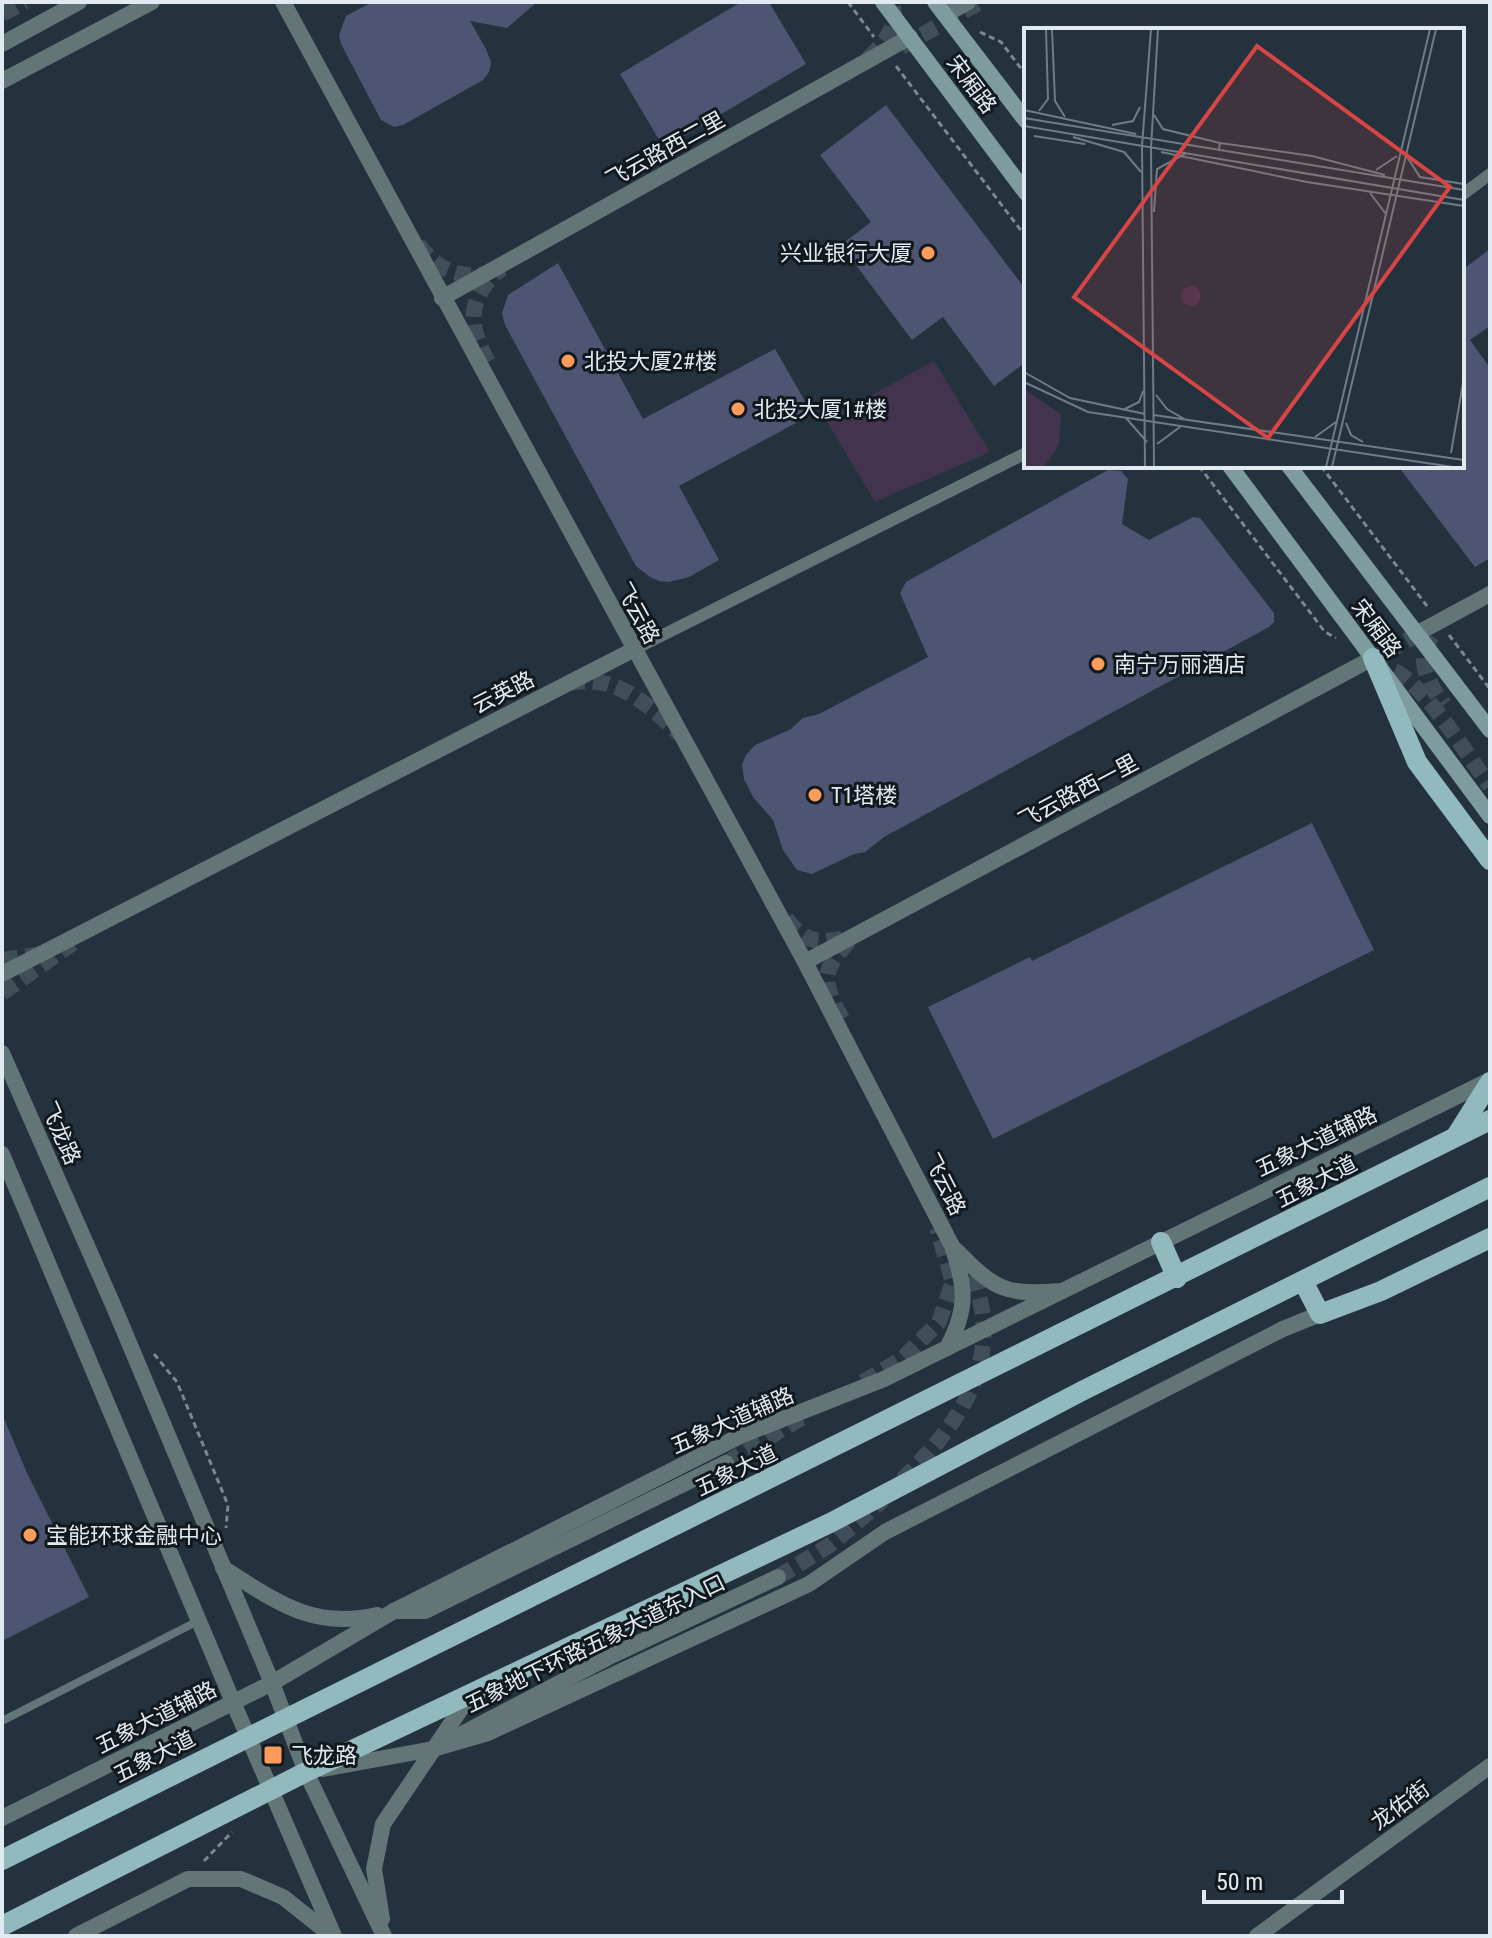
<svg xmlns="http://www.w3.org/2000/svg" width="1492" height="1938" viewBox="0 0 1492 1938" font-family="'Roboto Condensed','Noto Sans SC',sans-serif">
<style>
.green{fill:#42344e}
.building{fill:#4e5573}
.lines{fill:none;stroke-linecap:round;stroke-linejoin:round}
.minor-tunnel{stroke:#404e58;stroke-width:16;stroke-dasharray:16 8;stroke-linecap:butt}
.path{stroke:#7c8891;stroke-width:3;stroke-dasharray:6 4;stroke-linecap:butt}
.service{stroke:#627577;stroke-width:8}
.pedestrian{stroke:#627577;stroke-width:12}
.minor{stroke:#627577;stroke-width:16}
.tertiary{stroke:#627577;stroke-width:16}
.secondary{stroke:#7e9b9e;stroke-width:16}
.primary{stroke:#92b9bd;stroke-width:20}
.poi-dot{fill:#ff9b5a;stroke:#12191e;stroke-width:3}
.labels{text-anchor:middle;stroke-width:6;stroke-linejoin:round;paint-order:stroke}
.street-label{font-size:22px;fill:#e1eaf1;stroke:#12191e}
.poi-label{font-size:22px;fill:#e1eaf1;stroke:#12191e;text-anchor:start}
.inset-road{fill:none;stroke:#6f7c85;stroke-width:2}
.view{fill:#d84546;fill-opacity:0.15;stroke:#d84546;stroke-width:4}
.inset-edge{fill:none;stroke:#e1eaf1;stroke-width:4}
</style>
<rect width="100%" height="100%" fill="#23323d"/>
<polygon class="green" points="934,361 990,452 875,502 826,420"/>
<g class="building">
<polygon points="372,2 537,2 507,28 470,21 486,49 491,62 489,72 483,80 403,125 394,127 381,120 341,44 339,35 346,16"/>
<polygon points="741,2 769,2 806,64 664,148 620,74"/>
<polygon points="886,105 1026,290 1026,362 994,386 943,317 912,340 841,245 871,222 820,155"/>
<polygon points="1490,249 1490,326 1470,340 1490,368 1490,558 1475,567 1398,466 1462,466 1462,270"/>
<polygon points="558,263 643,419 775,349 809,408 809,412 805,418 679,486 719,560 689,577 669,582 659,581 650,577 636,566 505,325 502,313 508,295"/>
<polygon points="1108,470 1121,471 1128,479 1122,524 1149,540 1193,517 1200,518 1274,613 1274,622 1269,627 884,837 865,852 854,854 812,874 797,870 783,850 773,820 753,797 744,779 742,765 746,755 755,745 791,729 803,718 819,714 928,657 900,593 906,582"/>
<polygon points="1312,823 1374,950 993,1139 928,1007 1030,957 1032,961"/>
<polygon points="2,1414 27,1473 89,1597 2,1641"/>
</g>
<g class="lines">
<g class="minor-tunnel">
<polyline points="2,14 25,2"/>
<polyline points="901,47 980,2"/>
<path d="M 868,59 C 882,44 898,30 893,7"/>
<path d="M 418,244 C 435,268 457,279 486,274"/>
<path d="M 488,362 C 473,335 466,311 485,285 C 491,278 495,272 503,268"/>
<path d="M 1432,636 C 1415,660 1428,683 1444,705"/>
<polyline points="1364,664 1428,629"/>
<path d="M 1371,667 C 1379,667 1387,667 1395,671 C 1427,688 1467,755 1490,786"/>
<path d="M 569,683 C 616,673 648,705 680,734"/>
<path d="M 786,919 C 806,942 815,944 845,938"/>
<polyline points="2,960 36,955"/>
<polyline points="2,993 73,943"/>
<path d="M 842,1019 C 821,979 821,971 851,939"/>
<polyline points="863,1382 902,1359 939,1322 953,1282 937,1228"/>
<polyline points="726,1463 808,1414"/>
<path d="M 902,1480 C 967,1417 1011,1348 964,1257"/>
<polyline points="778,1577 830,1545 883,1500"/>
</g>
<g class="path">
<polyline points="848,2 874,37"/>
<polyline points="980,32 1001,42 1026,75"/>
<polyline points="896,66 1026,237"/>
<polyline points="1199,466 1325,632 1336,638"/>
<polyline points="1321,466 1427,606"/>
<polyline points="1449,635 1490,689"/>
<polyline points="154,1354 177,1382 228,1505 226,1528"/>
<polyline points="204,1861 232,1832"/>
</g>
<polyline class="service" points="2,1721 200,1620"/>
<g class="pedestrian">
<polyline points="1462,195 1490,174"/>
<polyline points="633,650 1026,453"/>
</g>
<g class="minor">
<path d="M 283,2 L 805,962 L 952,1246 C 966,1287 968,1309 947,1348"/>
<polyline points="945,15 968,2"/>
<polyline points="2,81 152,2"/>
<polyline points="442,298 910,37"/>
<polyline points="1416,634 1490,594"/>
<polyline points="805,962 1373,658"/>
<polyline points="2,974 633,650"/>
<path d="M 956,1250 C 996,1291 1005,1295 1062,1291"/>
<polyline points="394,1611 425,1611 726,1463"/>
<polyline points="452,1739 613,1655 778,1577"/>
<polyline points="1257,1936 1490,1766"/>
</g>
<g class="tertiary">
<polyline points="2,44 79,2"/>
<polyline points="2,1053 114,1307 272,1683 306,1772 384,1936"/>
<polyline points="2,1154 233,1702 334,1936"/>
<path d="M 223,1568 C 276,1601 311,1630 377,1615"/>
<polyline points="323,1769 433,1749 488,1733 809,1584 885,1532 1283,1329 1320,1314"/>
<polyline points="2,1818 272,1683 394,1611 740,1436 884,1379 1490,1080"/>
<polyline points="382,1919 374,1869 383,1824 471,1694"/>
<polyline points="76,1936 188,1879 241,1879 283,1897 332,1936"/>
</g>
<g class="secondary">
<polyline points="883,2 1026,193"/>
<polyline points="935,2 1026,121"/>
<polyline points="1230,466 1490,816"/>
<polyline points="1289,466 1490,730"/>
</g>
<g class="primary">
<polyline points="1373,658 1417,762 1490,860"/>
<polyline points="1456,1136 1490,1082"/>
<polyline points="1161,1242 1177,1278"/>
<polyline points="1303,1281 1320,1314 1381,1291 1490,1238"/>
<path d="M 2,1860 C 496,1610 996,1370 1490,1120"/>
<polyline points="2,1926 306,1772 830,1523 1082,1391 1490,1187"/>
</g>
</g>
<g class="poi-dot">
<circle cx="928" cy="253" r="8"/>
<circle cx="568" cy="361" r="8"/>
<circle cx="738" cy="409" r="8"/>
<circle cx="1098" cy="664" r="8"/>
<circle cx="815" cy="795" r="8"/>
<circle cx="30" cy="1535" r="8"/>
<rect x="263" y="1745" width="20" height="20" rx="4"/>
</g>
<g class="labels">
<g class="street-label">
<text transform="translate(972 84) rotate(53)" y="8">宋厢路</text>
<text transform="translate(665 149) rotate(-29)" y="8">飞云路西二里</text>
<text transform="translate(638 613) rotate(61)" y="8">飞云路</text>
<text transform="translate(1377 628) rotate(53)" y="8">宋厢路</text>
<text transform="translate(503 692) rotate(-27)" y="8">云英路</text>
<text transform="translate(1078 791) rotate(-28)" y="8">飞云路西一里</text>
<text transform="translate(61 1133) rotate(66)" y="8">飞龙路</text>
<text transform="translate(1316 1141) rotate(-26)" y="8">五象大道辅路</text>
<text transform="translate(1316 1181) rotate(-27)" y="8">五象大道</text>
<text transform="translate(945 1184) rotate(63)" y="8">飞云路</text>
<text transform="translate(732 1420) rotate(-24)" y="8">五象大道辅路</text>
<text transform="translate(736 1470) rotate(-26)" y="8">五象大道</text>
<text transform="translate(595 1643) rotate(-26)" y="8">五象地下环路五象大道东入口</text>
<text transform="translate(156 1717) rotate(-27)" y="8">五象大道辅路</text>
<text transform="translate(154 1756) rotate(-27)" y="8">五象大道</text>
<text transform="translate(1400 1805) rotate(-36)" y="8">龙佑街</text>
</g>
<g class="poi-label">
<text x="912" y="261" text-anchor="end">兴业银行大厦</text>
<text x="584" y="369">北投大厦2#楼</text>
<text x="754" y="417">北投大厦1#楼</text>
<text x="1114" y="672">南宁万丽酒店</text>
<text x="831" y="803">T1塔楼</text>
<text x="46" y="1543">宝能环球金融中心</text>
<text x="291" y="1763">飞龙路</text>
</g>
</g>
<g transform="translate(1024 28)">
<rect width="440" height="440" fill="#23323d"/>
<path d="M157 268a10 10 0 1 1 20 0a10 10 0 1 1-20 0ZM 0,361 L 37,386 L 35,417 L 20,439 L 0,439 Z" fill="#42344e"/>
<path class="inset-road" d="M 28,1 L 31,73 L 41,89M 0,82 L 112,106M 15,83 L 24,71 L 22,1M 130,87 L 139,101 L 196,115 L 195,121M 0,90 L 440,162M 88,97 L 109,93 L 116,79M 0,98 L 440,172M 10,108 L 61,116M 49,109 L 100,124 L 117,144M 196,115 L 288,128 L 361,147M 137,124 L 283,154 L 440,178M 383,129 L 396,149 L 440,156M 352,142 L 373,128M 346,165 L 362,186M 130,184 L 133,141 L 162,125M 0,344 L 46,370 L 121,386M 0,354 L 64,384 L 429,439M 132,367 L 143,381 L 162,392M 99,382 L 115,374 L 119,363M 130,387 L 440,432M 102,390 L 123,414M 322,395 L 327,407 L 339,414M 291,409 L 312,394M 133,416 L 156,399M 427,425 L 440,349M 121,439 L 118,118 L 127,1M 130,439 L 127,120 L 134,1M 302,439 L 406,1M 308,439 L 412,1"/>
<path class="view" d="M 233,18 L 426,159 L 244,410 L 50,269 Z"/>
<rect width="440" height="440" class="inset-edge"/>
</g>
<rect width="1492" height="1938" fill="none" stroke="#e1eaf1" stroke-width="8"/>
<path d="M1204 1890v12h138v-12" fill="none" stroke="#e1eaf1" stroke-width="4"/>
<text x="1216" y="1890" font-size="24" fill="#e1eaf1" stroke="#12191e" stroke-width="6" paint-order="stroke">50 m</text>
</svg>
